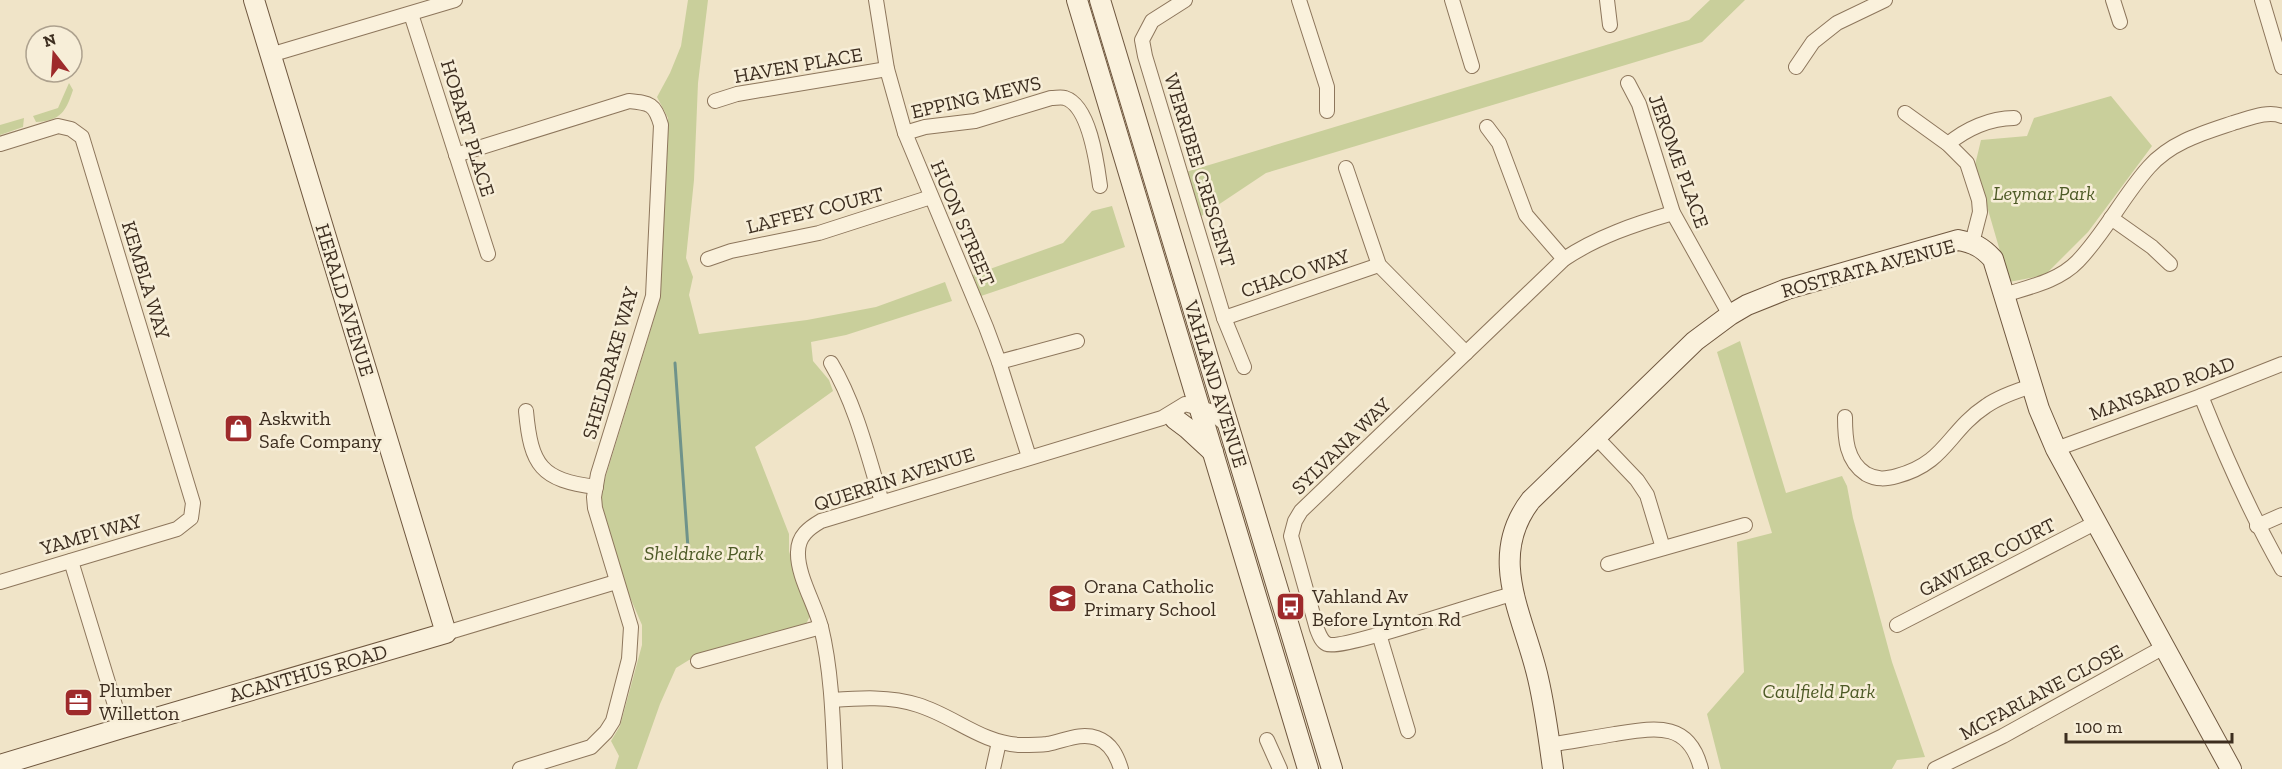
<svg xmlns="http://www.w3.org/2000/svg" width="2282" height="769" viewBox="0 0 2282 769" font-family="'Zilla Slab',serif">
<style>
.green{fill:#c9cf9b}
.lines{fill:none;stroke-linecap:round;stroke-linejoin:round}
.stream{stroke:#6f938a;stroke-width:3}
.street-casing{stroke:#8d765c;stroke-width:16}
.secondary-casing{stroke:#6f573f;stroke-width:22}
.street{stroke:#faf1dc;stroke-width:14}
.secondary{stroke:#faf1dc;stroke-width:20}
.labels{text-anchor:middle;stroke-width:5;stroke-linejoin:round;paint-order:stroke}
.street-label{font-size:20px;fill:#3d2e20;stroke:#f7eed8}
.park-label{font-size:20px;font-style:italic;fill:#4d5a26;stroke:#f7eed8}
.poi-label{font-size:20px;fill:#3d2e20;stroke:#f7eed8;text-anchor:start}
</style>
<rect width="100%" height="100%" fill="#f0e4c8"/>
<g class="green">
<polygon points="688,0 708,0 698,83 694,180 686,258 693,277 689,295 699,334 807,320 876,307 945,282 952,301 846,335 811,342 813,361 829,380 833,391 755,447 789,534 789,551 797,582 810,616 805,626 689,660 676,668 660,704 637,769 615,769 619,756 611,741 620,726 642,645 642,625 626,588 601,501 604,482 654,319 660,283 668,118 657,97 670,73 681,46"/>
<polygon points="1710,0 1745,0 1702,42 1266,173 1200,217 1186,172 1689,20"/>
<path d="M 69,83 L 73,90 C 66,111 61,121 36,122 L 33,116 L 58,108 Z"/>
<polygon points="2111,96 2152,146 2088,232 2045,275 2009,282 1975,165 1981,140 2027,136 2034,118"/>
<polygon points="24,118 23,127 0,135 0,125"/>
<polygon points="1112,206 1125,247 981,296 973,275 1063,243 1092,211"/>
<polygon points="1740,341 1786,493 1842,476 1847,486 1853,518 1892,662 1925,757 1897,760 1892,769 1721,769 1707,714 1744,672 1737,542 1772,533 1717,352"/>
</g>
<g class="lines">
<polyline class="stream" points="675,363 688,548"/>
<defs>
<g id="street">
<polyline points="876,0 887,69 905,133 986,327 999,362 1029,457"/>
<polyline points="1185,0 1152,21 1142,40 1145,56 1224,318 1244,367"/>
<polyline points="1299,0 1327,87 1327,111"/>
<polyline points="1452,0 1472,66"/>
<polyline points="1607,0 1610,25"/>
<polyline points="2113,0 2120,22"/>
<polyline points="2262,0 2282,67"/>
<polyline points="411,14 488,254"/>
<polyline points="270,55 455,0"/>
<polyline points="1796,67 1813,42 1837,23 1885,0"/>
<polyline points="1628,83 1639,104 1673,213 1730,315"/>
<polyline points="715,101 737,94 887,69"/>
<polyline points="1905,113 1948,144 1967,163 1979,200 1980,212 1972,243"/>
<polyline points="1487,127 1499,143 1526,215 1564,259"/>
<path d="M 905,133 L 925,127 L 975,121 L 1051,98 C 1056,98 1061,97 1065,98 C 1090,106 1097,164 1100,186"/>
<polyline points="0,144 58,126 71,129 82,137 193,503 191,518 177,529 0,582"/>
<path d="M 1948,144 C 1966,129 1990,118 2014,118"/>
<path d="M 456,155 L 629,101 C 650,103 655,104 661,125 L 653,296 L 598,474 L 594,497 L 595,508 L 631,627 L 629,659 L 613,721 L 606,732 L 591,747 L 520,769"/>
<polyline points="1346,168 1379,265 1466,353"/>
<polyline points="2111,218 2152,247 2170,264"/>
<polyline points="708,259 731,251 819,233 931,197"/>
<path d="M 2004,295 C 2029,287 2059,281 2078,261 C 2105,233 2123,196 2149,167 C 2171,142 2203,133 2233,123 C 2248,119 2267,110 2282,116"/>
<polyline points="1224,318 1379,265"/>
<polyline points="999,362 1077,341"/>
<path d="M 831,363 C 856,405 868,456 882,502"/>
<path d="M 2201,396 C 2225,456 2250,513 2282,569"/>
<path d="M 526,411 C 531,466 541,480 596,487"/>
<path d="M 1845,417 C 1845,438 1846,461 1866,474 C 1877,480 1886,479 1897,476 C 1946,463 1948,431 1986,406 C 1999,397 2016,391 2032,386"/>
<polyline points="1596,437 1637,480 1647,495 1663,548"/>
<polyline points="2056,449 2201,396 2282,364"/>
<polyline points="2257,526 2282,515"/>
<polyline points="71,561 122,728"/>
<polyline points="1608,564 1745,525"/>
<path d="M 1513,594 C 1486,600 1341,651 1327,644 C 1321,641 1319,634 1317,629 L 1291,536 L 1295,521 L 1301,511 L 1564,259 C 1597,237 1635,224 1673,213"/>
<polyline points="1897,625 2095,523"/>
<polyline points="446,633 616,582"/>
<polyline points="1379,634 1408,731"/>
<polyline points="698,661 821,627"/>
<path d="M 832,700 C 860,698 890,696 918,705 C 954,716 981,743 1020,745 C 1028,745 1039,745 1047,744 C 1064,741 1080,732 1097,738 C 1111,743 1117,756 1121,769"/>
<polyline points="1267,740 1280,769"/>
<path d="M 1549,745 C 1571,741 1593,738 1615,734 C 1654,728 1689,720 1701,769"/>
<path d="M 835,769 C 833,723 832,672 821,627 C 815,604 797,575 798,552 C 798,536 809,528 821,521 L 1162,418 L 1185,404 L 1210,411 L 1228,426"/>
<polyline points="993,769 999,742"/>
<polyline points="1935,769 2003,736 2164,647"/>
</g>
<g id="secondary">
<polyline points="1077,0 1308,769"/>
<polyline points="1100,0 1332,769"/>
<polyline points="1175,419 1187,428 1213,452"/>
<polyline points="0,765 122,728 446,633 254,0"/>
<path d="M 1553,769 C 1549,739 1545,708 1538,678 C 1524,616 1486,558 1531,500 L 1695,341 L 1730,315 L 1747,305 L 1787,289 L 1958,240 C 1974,243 1982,247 1993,259 L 2039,409 L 2056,449 L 2231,769"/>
</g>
</defs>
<use href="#street" class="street-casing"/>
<use href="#secondary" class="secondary-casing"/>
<use href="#street" class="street"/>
<use href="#secondary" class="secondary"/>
</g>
<defs>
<symbol id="shop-square" viewBox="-11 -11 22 22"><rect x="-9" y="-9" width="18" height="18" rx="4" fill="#9e2a2b" stroke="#f7eed8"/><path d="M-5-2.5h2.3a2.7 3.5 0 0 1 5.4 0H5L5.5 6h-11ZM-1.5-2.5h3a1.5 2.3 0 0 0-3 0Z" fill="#fff"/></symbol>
<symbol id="school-square" viewBox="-11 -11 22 22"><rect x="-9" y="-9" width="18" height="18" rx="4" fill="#9e2a2b" stroke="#f7eed8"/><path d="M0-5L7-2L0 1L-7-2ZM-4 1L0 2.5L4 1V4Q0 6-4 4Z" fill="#fff"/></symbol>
<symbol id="bus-square" viewBox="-11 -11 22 22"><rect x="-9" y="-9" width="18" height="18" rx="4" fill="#9e2a2b" stroke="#f7eed8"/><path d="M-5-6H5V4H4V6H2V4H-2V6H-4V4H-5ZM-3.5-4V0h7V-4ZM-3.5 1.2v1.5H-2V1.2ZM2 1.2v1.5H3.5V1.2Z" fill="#fff"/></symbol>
<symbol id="office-square" viewBox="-11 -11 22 22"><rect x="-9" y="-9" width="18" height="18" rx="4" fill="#9e2a2b" stroke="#f7eed8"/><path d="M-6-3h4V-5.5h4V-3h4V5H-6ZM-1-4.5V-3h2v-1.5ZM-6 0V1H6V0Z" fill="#fff"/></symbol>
</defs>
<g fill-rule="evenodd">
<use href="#shop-square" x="222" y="412" width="33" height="33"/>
<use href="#school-square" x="1046" y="582" width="33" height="33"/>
<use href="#bus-square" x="1274" y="590" width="33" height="33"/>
<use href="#office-square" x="62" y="686" width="33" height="33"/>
</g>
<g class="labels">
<g class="street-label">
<text transform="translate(798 65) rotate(-10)" y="7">HAVEN PLACE</text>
<text transform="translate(976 97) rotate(-13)" y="7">EPPING MEWS</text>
<text transform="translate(468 128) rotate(73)" y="7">HOBART PLACE</text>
<text transform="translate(1679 161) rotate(70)" y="7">JEROME PLACE</text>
<text transform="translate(1200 170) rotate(73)" y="7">WERRIBEE CRESCENT</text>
<text transform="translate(815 210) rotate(-14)" y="7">LAFFEY COURT</text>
<text transform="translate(963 223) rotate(67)" y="7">HUON STREET</text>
<text transform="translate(1868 268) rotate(-15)" y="7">ROSTRATA AVENUE</text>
<text transform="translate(1295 273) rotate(-19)" y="7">CHACO WAY</text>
<text transform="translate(146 280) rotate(73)" y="7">KEMBLA WAY</text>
<text transform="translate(345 300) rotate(73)" y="7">HERALD AVENUE</text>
<text transform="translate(610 363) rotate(-74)" y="7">SHELDRAKE WAY</text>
<text transform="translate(1216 384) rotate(73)" y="7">VAHLAND AVENUE</text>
<text transform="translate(2162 388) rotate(-20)" y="7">MANSARD ROAD</text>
<text transform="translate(1341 446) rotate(-44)" y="7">SYLVANA WAY</text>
<text transform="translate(894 479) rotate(-18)" y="7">QUERRIN AVENUE</text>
<text transform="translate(91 534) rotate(-16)" y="7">YAMPI WAY</text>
<text transform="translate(1987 557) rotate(-27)" y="7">GAWLER COURT</text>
<text transform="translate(308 673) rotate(-16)" y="7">ACANTHUS ROAD</text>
<text transform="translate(2041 692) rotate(-28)" y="7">MCFARLANE CLOSE</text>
</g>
<g class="park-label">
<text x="2044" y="200">Leymar Park</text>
<text x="704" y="560">Sheldrake Park</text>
<text x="1819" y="698">Caulfield Park</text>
</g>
<g class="poi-label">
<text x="259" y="425">Askwith<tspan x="259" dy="23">Safe Company</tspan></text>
<text x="1084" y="593">Orana Catholic<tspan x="1084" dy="23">Primary School</tspan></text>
<text x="1312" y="603">Vahland Av<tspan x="1312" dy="23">Before Lynton Rd</tspan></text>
<text x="99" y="697">Plumber<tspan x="99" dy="23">Willetton</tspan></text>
</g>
</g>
<g transform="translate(54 54) rotate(343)"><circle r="28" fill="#f7eed8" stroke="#ada18e" stroke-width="1.5"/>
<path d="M0-4.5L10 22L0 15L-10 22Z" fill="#9e2a2b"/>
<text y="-9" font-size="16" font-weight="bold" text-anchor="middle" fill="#3d2e20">N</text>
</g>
<path d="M2066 733v9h166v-9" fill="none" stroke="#3d2e20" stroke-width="3"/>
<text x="2075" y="733" font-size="18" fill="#3d2e20" stroke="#f7eed8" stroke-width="4.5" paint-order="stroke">100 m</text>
</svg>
